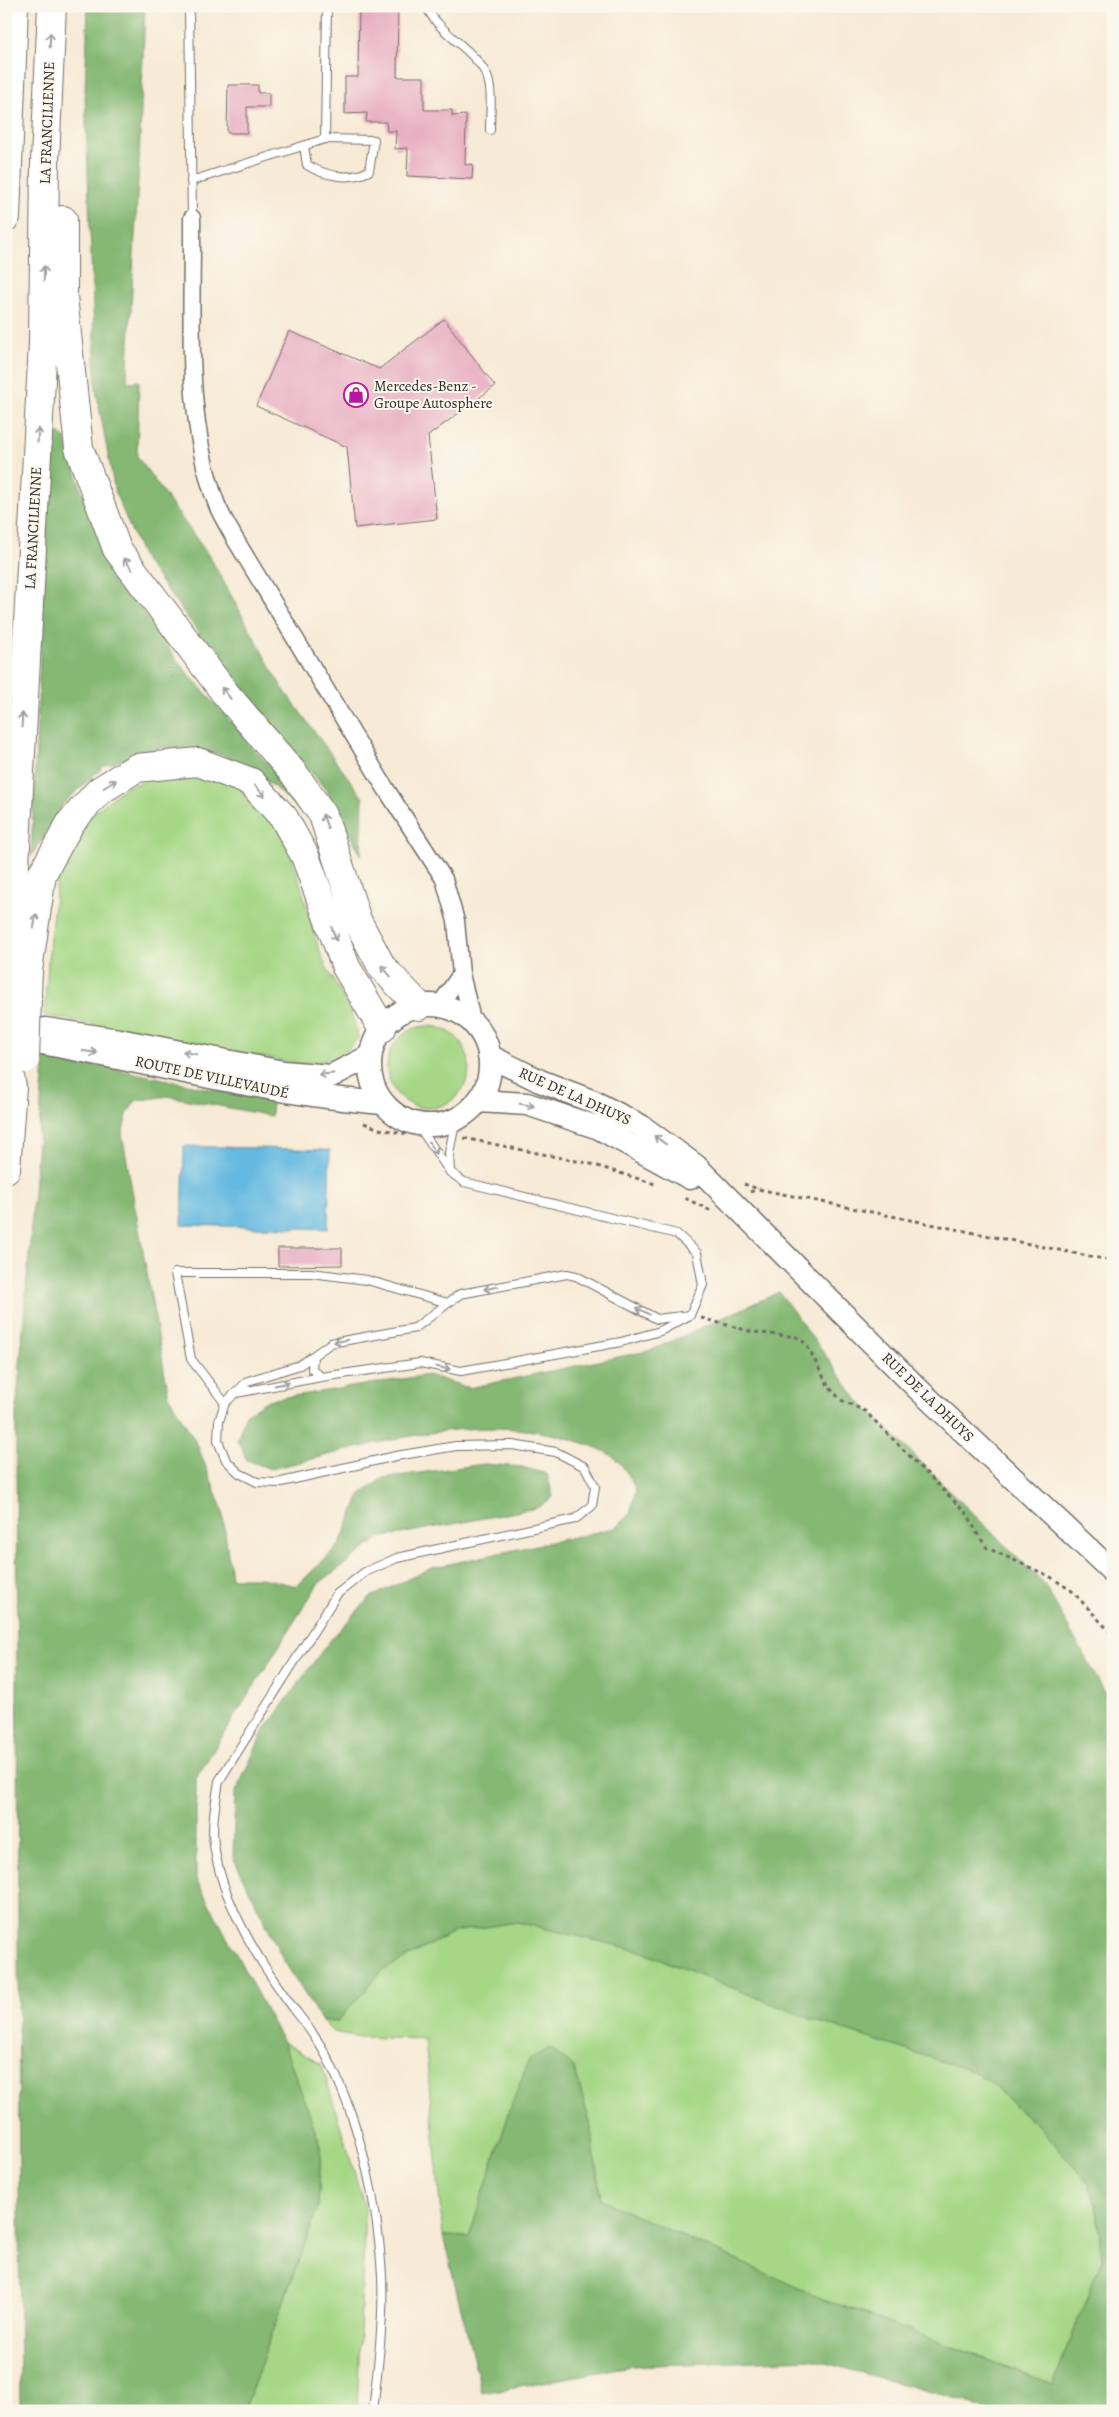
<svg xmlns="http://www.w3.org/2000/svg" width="1119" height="2417" viewBox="0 0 1119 2417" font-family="Alegreya,serif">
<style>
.green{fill:#a6d786;stroke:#688158}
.forest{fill:#84b873;stroke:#58724f}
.water{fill:#63b9e0;stroke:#477286}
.building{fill:#e8afc3}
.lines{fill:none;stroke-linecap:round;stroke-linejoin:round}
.lane-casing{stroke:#726e67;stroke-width:10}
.street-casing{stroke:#726e67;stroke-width:19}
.secondary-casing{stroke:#726e67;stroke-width:25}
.highway-casing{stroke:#726e67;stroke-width:30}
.path{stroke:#726e67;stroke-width:3;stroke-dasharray:4 4;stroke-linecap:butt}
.lane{stroke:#fff;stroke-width:8}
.street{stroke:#fff;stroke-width:16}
.secondary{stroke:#fff;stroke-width:22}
.highway{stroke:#fff;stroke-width:28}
.highway-bridge-casing{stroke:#726e67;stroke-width:30;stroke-linecap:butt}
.highway-bridge{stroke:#fff;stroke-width:28}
.oneway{stroke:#a0a0a0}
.labels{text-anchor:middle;stroke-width:4;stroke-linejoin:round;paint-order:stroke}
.street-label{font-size:15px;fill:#2b2b2b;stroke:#fbf7ec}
.poi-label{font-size:15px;fill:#2b2b2b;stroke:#fbf7ec;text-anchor:start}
</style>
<rect width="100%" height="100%" fill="#fbf7ec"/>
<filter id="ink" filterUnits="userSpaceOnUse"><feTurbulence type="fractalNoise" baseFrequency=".02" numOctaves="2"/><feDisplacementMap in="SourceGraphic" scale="10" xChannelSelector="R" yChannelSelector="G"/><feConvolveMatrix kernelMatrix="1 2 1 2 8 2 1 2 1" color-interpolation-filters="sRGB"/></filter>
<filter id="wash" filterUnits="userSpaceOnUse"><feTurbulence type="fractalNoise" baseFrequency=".0096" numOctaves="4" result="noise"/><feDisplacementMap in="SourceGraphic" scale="20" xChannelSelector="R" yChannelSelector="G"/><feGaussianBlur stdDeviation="1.12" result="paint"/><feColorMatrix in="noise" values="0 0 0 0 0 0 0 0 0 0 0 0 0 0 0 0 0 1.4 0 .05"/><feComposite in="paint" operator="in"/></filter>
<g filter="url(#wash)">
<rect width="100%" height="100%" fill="#f7ead6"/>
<g class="green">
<path d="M 166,776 C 180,776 198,773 212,777 C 296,801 296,887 321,955 C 332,983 354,1008 358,1038 C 338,1063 329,1060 299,1064 L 44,1015 L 50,939 L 58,871 L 84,821 L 125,787 Z"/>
<circle cx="428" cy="1067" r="41"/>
<polygon points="517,1922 637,1950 816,2021 978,2073 1040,2127 1089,2184 1097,2208 1102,2259 1053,2384 821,2298 601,2200 590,2123 574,2067 512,2104 469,2237 443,2236 425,2039 360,2037 333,2032 321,2020 338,2021 382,1971 453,1932"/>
<polygon points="283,2042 322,2065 365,2208 357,2411 244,2411 318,2207 321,2146"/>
</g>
<g class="forest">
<polygon points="88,6 145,6 139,162 127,382 139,381 137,456 211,559 281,686 363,798 361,855 327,791 256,709 143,558 115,492 96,390 85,93"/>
<polygon points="59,433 65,438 93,525 115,572 179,663 278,776 301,812 273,786 222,754 163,747 104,766 63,804 31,857 50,440"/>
<polygon points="45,1054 272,1102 271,1116 168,1096 135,1101 127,1115 122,1134 169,1397 197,1444 222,1509 231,1578 261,1578 297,1586 340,1544 360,1495 383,1478 484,1464 522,1467 547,1474 553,1497 537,1508 379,1538 318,1584 196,1778 196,1879 283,2042 321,2146 318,2207 244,2411 20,2411 16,1415"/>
<path d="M 779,1292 L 858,1400 L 1044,1584 L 1113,1707 L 1113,2411 L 986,2411 L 968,2402 L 811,2359 L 631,2366 L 482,2393 L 443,2236 L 469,2237 L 512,2104 L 529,2059 L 550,2048 L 574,2067 L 590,2123 L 601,2200 L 821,2298 L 1053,2384 L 1102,2259 L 1097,2208 L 1089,2184 L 1040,2127 L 978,2073 L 816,2021 L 637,1950 L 517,1922 L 453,1932 L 382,1971 L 338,2021 L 321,2020 L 284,1961 L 233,1857 L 235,1794 L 263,1732 L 327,1644 L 369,1598 L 431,1568 L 615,1528 L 630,1514 L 636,1490 C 631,1480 625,1468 618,1461 C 606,1450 592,1446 577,1441 C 476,1408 371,1446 271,1469 L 247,1460 L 237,1440 L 246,1414 L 268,1400 L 428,1375 L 469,1388 L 652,1350 Z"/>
</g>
<polygon class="water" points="184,1146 330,1150 328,1229 182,1225"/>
<g id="blocks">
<g class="building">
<polygon points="359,6 398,6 397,77 424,77 424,110 452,110 452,116 466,115 465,165 473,164 472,179 407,176 408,148 395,149 396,131 387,131 386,122 366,122 367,113 345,114 345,77 358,77"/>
<polygon points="228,85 258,85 258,93 269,93 269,107 247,107 247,133 227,133"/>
<polygon points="444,319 495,386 428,436 437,519 355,528 347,447 256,406 289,331 379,369"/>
<polygon points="278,1248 342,1248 342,1265 278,1266"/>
</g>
</g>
</g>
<g filter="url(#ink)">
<use href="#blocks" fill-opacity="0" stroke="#726e67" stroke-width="1"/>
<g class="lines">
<defs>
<g id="lane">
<polyline points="189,6 192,218"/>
<path d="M 427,6 C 434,30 476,50 487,76 C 493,91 490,114 490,130"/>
<path d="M 304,146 L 307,165 C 325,176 349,181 369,171 L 374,140 L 325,139"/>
<polyline points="191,181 325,139 327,6"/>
<polyline points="450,1172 449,1153 456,1119"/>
<polyline points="313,1357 312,1369 321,1377"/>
<polyline points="236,1393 321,1377 420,1363 461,1371 621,1342 660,1331 690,1315 703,1285 697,1253 677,1234 464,1182 450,1172 417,1124"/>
<polyline points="225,1403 191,1359 175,1273 311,1273 367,1280 448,1303"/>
<path d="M 373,2411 C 378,2366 384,2320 382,2275 C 378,2205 361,2126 330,2063 C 319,2039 301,2019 286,1998 C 255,1955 221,1897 214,1845 C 211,1824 216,1802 219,1781 L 337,1594 L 365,1572 L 397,1558 L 575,1519 L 592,1506 L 595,1486 L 585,1467 L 556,1452 L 512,1445 L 456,1446 L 396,1456 L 277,1483 L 257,1482 L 239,1473 L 226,1460 L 218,1441 L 219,1421 L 225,1403 L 248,1381 L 300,1365 L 331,1343 L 415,1328 L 460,1294 L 567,1274 L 576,1276 L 657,1319 L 690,1315"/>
</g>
<g id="street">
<path d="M 192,218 C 193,312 183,415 217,505 C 222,517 229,528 235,539 L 386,789 L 444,879 L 456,921 L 461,974 L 473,1024"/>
<polyline points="439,1006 461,974"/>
</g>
<g id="secondary">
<circle cx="430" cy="1065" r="60"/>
<polyline points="45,1029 119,1040 283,1072 331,1076 370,1056"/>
<path d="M 42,1043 C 156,1064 268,1094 383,1103"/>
<polyline points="489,1056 540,1081 594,1102 641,1126 696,1166 917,1388 1113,1572"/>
<polyline points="478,1101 527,1104 599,1128 690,1178"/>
</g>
<g id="highway">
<polyline points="6,217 14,6"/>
<polyline points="63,220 63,296 79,448 117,549 225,693 295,775 323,815 357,920 382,967 419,1006"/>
<polyline points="8,995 43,343 45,161 52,6"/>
<polyline points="27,995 28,970 42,874 71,822 99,791 136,768 198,762 251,782 284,818 305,856 346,967 382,1028"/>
<polyline points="6,1058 12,1087 6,1169"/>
</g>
</defs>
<use href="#lane" class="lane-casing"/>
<use href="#street" class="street-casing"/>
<use href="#secondary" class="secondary-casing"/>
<use href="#highway" class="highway-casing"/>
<g class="path">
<polyline points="364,1123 379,1129 408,1134"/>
<polyline points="464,1138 591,1164 655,1184"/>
<polyline points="744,1184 758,1189 1113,1261"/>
<polyline points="750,1192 758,1189"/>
<polyline points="685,1198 711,1211"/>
<polyline points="701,1318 753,1332 797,1337 806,1344 829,1387 841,1400 865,1411 968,1515 977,1533 987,1548 1049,1576 1072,1591 1113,1635"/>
</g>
<use href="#lane" class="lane"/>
<use href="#street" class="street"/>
<use href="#secondary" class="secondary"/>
<use href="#highway" class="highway"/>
<defs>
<g id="highway-bridge">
<polyline points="6,1049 8,995"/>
<polyline points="25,1059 27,999"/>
</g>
</defs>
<use href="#highway-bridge" class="highway-bridge-casing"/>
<use href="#highway-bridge" class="highway-bridge"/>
</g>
<defs><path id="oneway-shaft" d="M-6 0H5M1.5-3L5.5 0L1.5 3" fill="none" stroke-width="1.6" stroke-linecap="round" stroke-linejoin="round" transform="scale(1.25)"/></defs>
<g class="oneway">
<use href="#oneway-shaft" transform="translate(50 40) rotate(-88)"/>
<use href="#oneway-shaft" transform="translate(44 273) rotate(-89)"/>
<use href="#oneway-shaft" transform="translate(38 435) rotate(-87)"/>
<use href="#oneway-shaft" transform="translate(128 564) rotate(-127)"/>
<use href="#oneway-shaft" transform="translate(226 693) rotate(-129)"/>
<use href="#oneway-shaft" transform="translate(22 720) rotate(-87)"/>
<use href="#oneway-shaft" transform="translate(110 784) rotate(-32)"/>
<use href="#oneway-shaft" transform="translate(260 791) rotate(48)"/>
<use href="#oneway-shaft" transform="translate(325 821) rotate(-111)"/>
<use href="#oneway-shaft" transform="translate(35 921) rotate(-81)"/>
<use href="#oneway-shaft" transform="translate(334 934) rotate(70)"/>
<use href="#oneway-shaft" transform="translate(386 971) rotate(-131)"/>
<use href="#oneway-shaft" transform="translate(90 1052) rotate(10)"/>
<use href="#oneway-shaft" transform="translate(190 1053) rotate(-169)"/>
<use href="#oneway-shaft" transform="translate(326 1074) rotate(176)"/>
<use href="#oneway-shaft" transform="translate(527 1105) rotate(10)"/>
<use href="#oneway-shaft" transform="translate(660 1140) rotate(-144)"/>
<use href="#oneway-shaft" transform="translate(433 1148) rotate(57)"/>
<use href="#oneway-shaft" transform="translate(491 1288) rotate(169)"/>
<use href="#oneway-shaft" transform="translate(643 1311) rotate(-152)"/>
<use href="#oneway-shaft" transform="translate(341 1341) rotate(170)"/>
<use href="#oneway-shaft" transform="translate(443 1368) rotate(12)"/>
<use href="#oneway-shaft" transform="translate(282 1384) rotate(-11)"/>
</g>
</g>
<defs>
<symbol id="shop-ring" viewBox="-11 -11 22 22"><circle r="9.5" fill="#fbf7ec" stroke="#b5179e" stroke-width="1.5"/><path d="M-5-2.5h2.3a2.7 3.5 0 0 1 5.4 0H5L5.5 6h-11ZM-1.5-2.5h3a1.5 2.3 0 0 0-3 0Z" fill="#b5179e"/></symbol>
</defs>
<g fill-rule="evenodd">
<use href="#shop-ring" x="342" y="381" width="28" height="28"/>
</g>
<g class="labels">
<g class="street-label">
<text transform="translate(47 123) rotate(-88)" y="5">LA FRANCILIENNE</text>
<text transform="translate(33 528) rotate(-87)" y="5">LA FRANCILIENNE</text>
<text transform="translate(212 1077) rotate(12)" y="5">ROUTE DE VILLEVAUDÉ</text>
<text transform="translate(575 1096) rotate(24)" y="5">RUE DE LA DHUYS</text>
<text transform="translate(928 1397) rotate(44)" y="5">RUE DE LA DHUYS</text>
</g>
<g class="poi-label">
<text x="374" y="391">Mercedes-Benz -<tspan x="374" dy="17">Groupe Autosphere</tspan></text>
</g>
</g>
<rect width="1119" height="2417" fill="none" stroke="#fbf7ec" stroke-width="25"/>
</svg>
